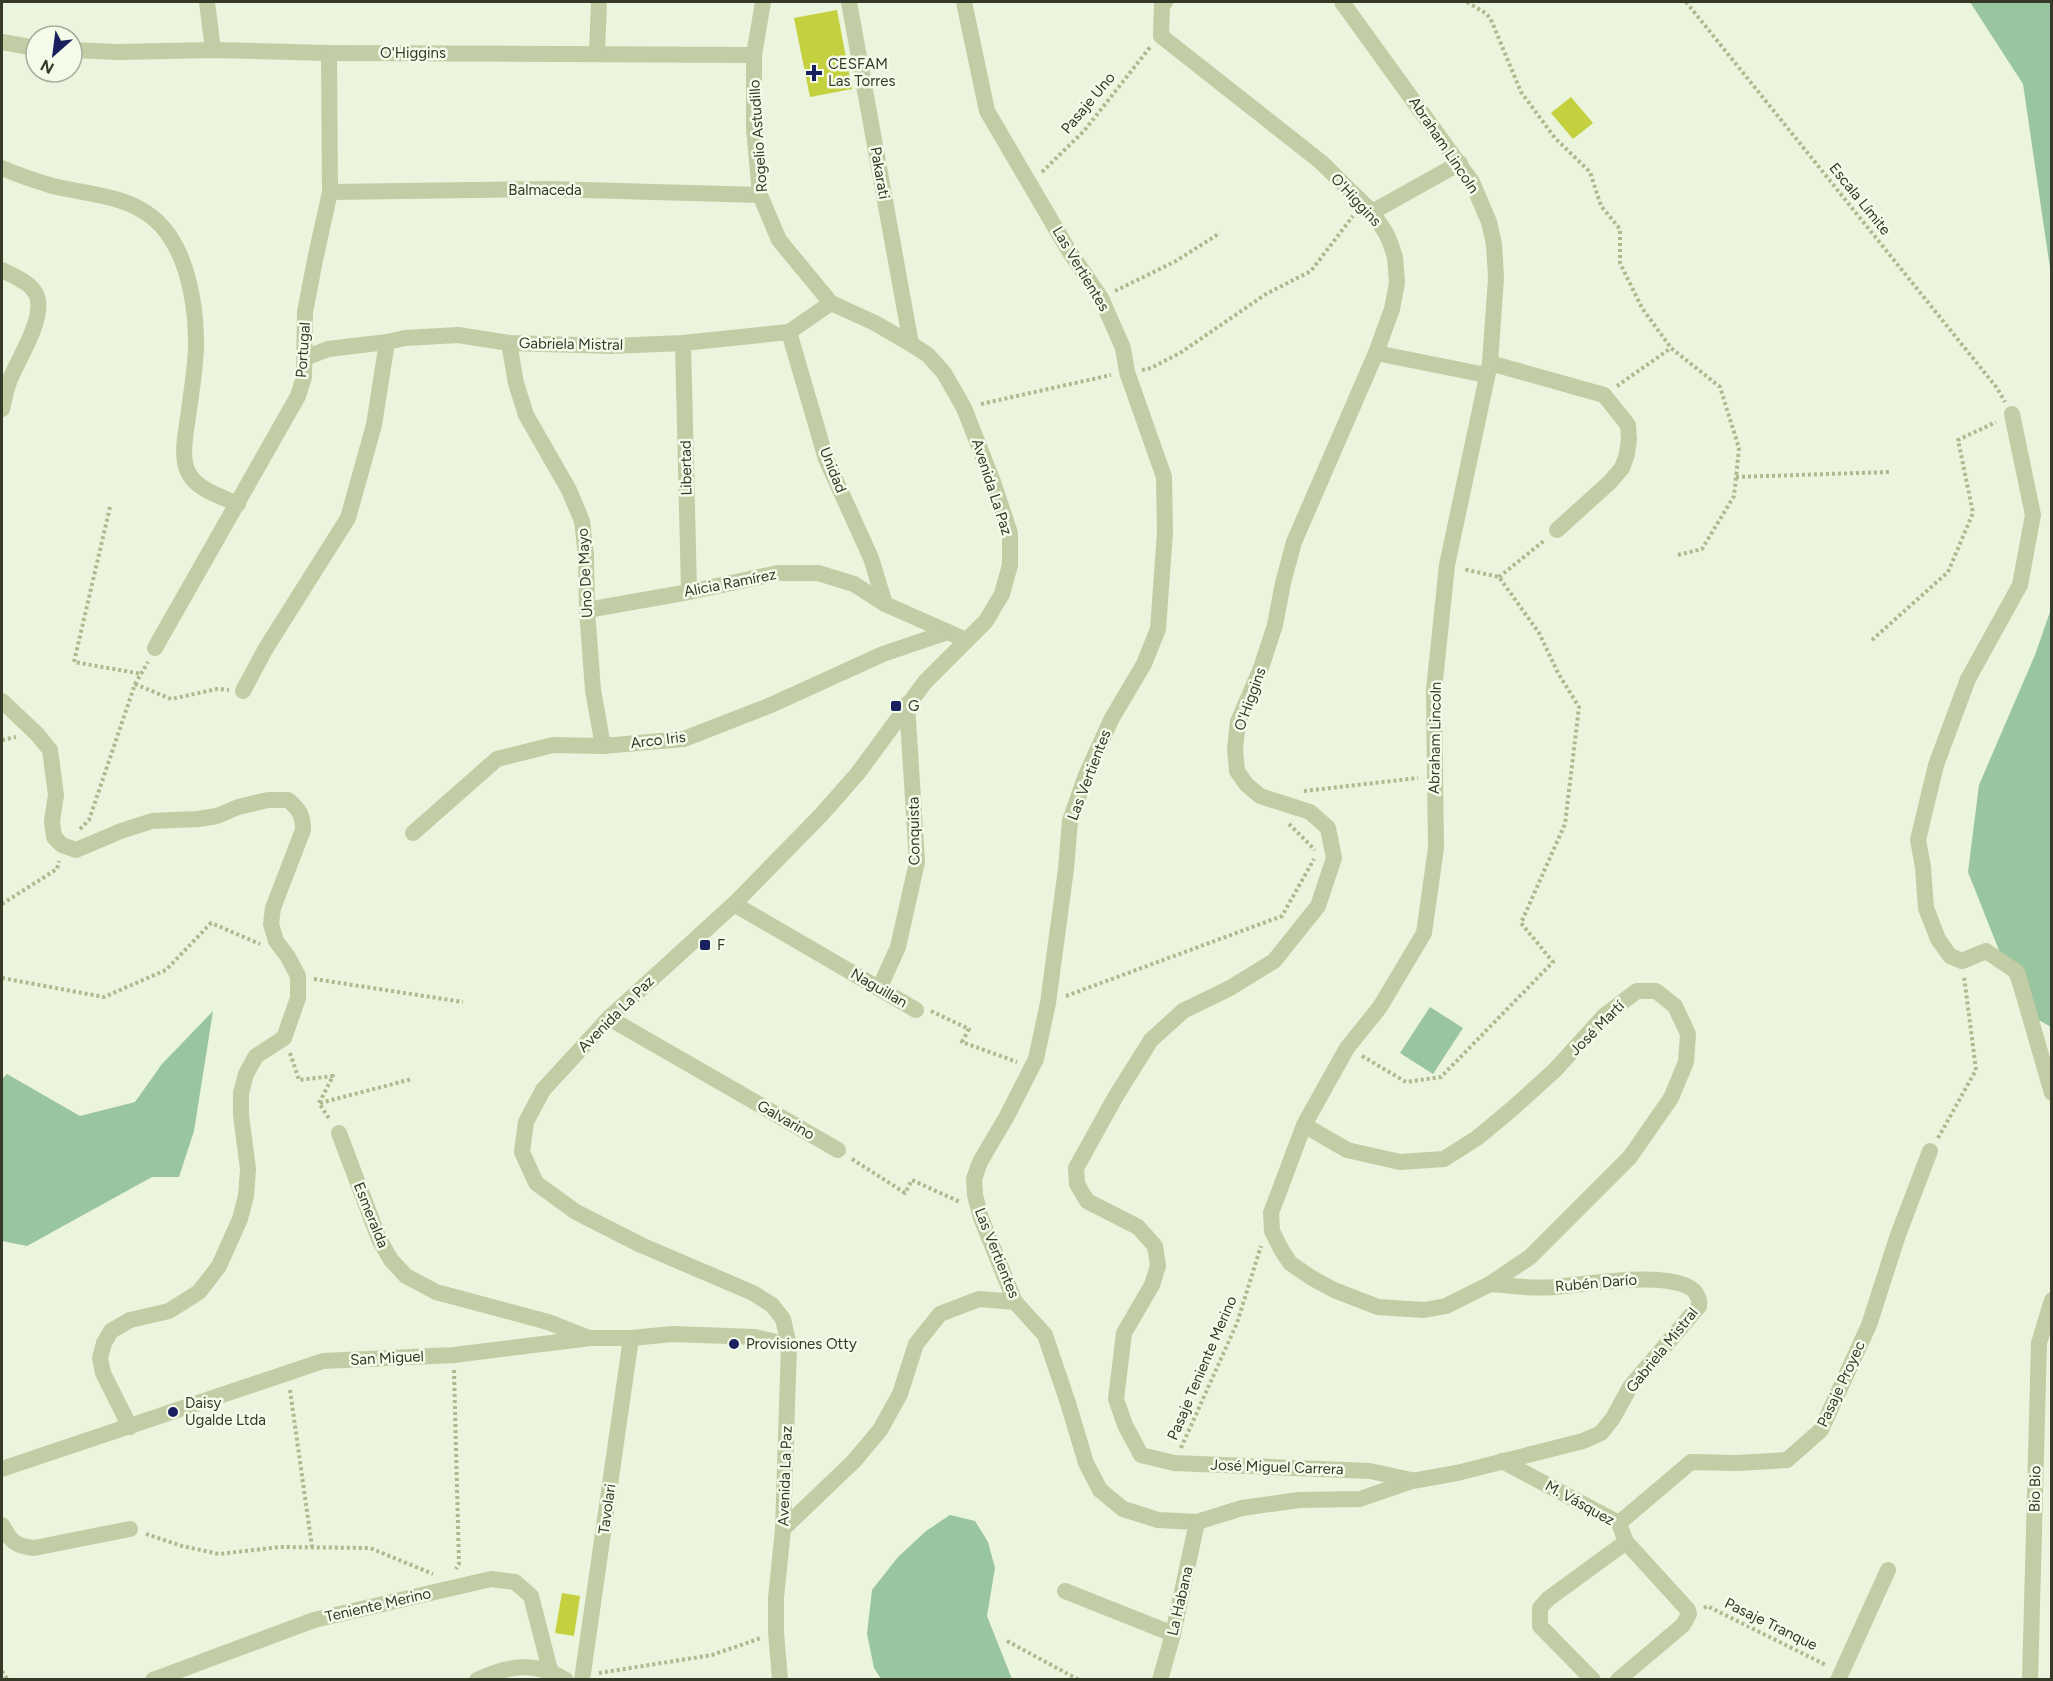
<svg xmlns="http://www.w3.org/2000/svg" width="2053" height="1681" viewBox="0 0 2053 1681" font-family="Figtree,sans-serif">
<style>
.green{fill:#9ac5a1}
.building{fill:#c5d03e}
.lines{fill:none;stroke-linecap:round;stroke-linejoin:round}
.path{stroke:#afb990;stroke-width:4;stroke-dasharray:3 3;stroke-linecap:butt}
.minor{stroke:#c2cda6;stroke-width:16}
.tertiary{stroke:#c2cda6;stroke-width:16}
.poi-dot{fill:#19205e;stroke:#f4fbe9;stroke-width:2}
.labels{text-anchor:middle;stroke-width:5;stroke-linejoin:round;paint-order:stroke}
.street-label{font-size:15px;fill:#363928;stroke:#f4fbe9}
.poi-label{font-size:15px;fill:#363928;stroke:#f4fbe9;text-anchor:start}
</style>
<rect width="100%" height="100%" fill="#ebf4dc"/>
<g class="green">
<polygon points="1970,2 2051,2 2051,275 2023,84"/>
<polygon points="2051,609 2051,1027 2023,1011 1968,872 1979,785 2035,655"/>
<polygon points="1430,1007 1463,1028 1433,1074 1400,1053"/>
<polygon points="213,1011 194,1131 179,1177 152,1177 27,1246 2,1241 2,1079 7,1074 80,1116 135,1102 162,1064"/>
<polygon points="950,1515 975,1521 988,1542 995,1568 987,1616 1012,1679 881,1679 874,1668 867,1634 872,1590 898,1557 926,1531"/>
</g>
<g class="building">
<polygon points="837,10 852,89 810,97 794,18"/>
<polygon points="1571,97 1593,123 1573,139 1551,113"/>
<polygon points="562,1593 580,1596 574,1636 555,1633"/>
</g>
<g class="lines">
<g class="path">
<polyline points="1467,2 1487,14 1492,22 1521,92 1555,138 1590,172 1601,206 1620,229 1620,263 1642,308 1671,348 1720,387 1739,448 1734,496 1702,549 1678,555"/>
<polyline points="1686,2 1997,388 2005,402"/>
<polyline points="1042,172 1084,131 1151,46"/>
<polyline points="1115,291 1176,261 1220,233"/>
<polyline points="1142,370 1151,368 1180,353 1266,294 1311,271 1353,216"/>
<polyline points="1617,386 1671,348"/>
<polyline points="981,404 1111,375"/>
<polyline points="1736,477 1889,472"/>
<polyline points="110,507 74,662 142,674"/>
<polyline points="1499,577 1545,540"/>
<polyline points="1872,640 1948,572 1973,513 1958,440 1996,422"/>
<polyline points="135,684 171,699 217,689 229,690"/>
<polyline points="2,740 16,737"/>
<polyline points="1304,791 1418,778"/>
<polyline points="1289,824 1315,850"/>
<polyline points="80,829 89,820 135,684 148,662"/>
<polyline points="2,904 57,869 59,861"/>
<polyline points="2,978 104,997 166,970 211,923 260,944"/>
<polyline points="314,979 463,1002"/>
<polyline points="1066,996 1282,916 1314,859"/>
<polyline points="931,1011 969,1029 962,1042 1017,1062"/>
<polyline points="290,1053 299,1080 333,1076 319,1103 330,1120"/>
<polyline points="1362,1056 1406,1082 1441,1077 1553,962 1521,923 1565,824 1579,707 1558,673 1539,633 1499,577 1463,569"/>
<polyline points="320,1103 412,1079"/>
<polyline points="1938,1138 1976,1070 1964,976"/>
<polyline points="852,1159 905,1193 912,1180 960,1202"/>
<polyline points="454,1370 459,1564 456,1569"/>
<polyline points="290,1390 312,1547"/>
<polyline points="1181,1448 1237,1323 1261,1246"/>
<polyline points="146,1534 182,1546 219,1554 280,1547 370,1548 433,1574"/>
<polyline points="1704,1608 1707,1606 1826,1665"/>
<polyline points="1007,1641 1079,1680"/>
<polyline points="2,1671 8,1680"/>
<polyline points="599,1673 712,1655 761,1638"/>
</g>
<g class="minor">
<polyline points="207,2 213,50"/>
<polyline points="849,2 911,344"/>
<path d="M 964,2 L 987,111 L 1069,251 L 1101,298 L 1123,348 L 1127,372 L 1164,477 L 1165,532 L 1158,629 L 1144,664 L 1112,718 L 1086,775 L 1070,821 L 1066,869 L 1048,1003 L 1036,1059 L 1007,1116 L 980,1162 L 974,1179 L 975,1195 L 981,1218 L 1015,1302 L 1045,1335 L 1068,1403 L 1086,1463 L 1100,1490 L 1123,1509 L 1158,1520 L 1197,1522 L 1242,1508 L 1299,1500 L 1360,1499 L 1412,1481 L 1457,1473 L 1583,1441 L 1601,1433 L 1613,1418 L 1630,1387 L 1699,1306 C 1699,1303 1700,1300 1698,1297 C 1687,1266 1581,1285 1555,1287 C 1534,1289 1511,1286 1490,1284"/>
<polyline points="1165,2 1162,3 1161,36 1321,162 1372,212 1386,233 1391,245 1395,257 1397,283 1392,309 1376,353 1294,542 1283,583 1275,625 1261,668 1238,722 1235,749 1237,771 1246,784 1260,796 1310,812 1328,828 1334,858 1318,906 1274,961 1230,988 1183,1011 1151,1040 1116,1096 1076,1168 1077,1184 1087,1201 1138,1227 1155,1246 1158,1266 1152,1285 1124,1333 1116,1399 1125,1425 1141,1455 1174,1463 1370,1471 1411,1480"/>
<polyline points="2,42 36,48"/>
<polyline points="72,50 118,52 213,50 329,53 754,55"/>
<polyline points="597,53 599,2"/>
<path d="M 2,168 C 18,175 36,181 53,186 C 86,194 125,195 152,217 C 185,243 195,297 196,337 C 197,361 192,386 189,410 C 187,429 178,460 191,477 C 201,491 222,497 238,504"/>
<polyline points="330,192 548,189 760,195"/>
<polyline points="1372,212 1460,163"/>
<path d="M 2,270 C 13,276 30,282 36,294 C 47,317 17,360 9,382 C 6,391 4,400 2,409"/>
<polyline points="789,332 826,459 871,558 885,604"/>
<polyline points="509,343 516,383 526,415 569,490 582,521 586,556 587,610 593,690 603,746"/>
<polyline points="683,343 689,592"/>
<polyline points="1376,353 1486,375"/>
<polyline points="305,358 328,349 387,342 405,338 458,335 509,343 612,346 683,343 789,332 831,303"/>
<polyline points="1490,363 1604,395 1628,425 1629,439 1627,454 1622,468 1610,482 1557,530"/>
<polyline points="2012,414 2033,515 2020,585 1968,679 1936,765 1918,840 1923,867 1926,908 1938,939 1950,956 1962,961 1986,951 2017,972 2052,1093"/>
<polyline points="587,610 689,592 778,573 818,573 854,584 885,604 966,640"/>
<polyline points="155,648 298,396 304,377 305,312 315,260 330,192 329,53"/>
<polyline points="243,691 266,648 348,518 374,425 387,342"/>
<path d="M 2,701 L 37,734 L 50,750 L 56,795 L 52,821 L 54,837 L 62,845 L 76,850 L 121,831 L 152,821 L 198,819 L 217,816 L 238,807 L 268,800 L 288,800 C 299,809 303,815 303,830 L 273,908 L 271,924 L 276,941 L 288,957 L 298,976 L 298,998 L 284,1038 L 256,1056 L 246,1074 L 241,1093 L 241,1115 L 248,1169 L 246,1196 L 240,1219 L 219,1266 L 199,1292 L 169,1311 L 130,1320 L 111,1331 L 104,1343 L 100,1358 L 103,1373 L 130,1427"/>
<polyline points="413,833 497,759 553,745 603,746 684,739 771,705 883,654 948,632"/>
<polyline points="734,904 916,1010"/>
<polyline points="879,989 898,947 917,862 907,704"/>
<polyline points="609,1018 838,1150"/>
<polyline points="1304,1125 1347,1150 1400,1162 1444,1159 1477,1138 1512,1109 1555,1070 1604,1016 1637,991 1656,991 1675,1006 1688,1034 1686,1062 1671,1098 1630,1157 1530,1257 1490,1284 1446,1306 1424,1310 1378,1307 1334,1290 1312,1278 1290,1263 1281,1249 1272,1231 1271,1213 1304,1125 1347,1048 1380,1007 1424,933 1436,848 1434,690 1447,565 1490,363 1496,278 1494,244 1489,222 1472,182 1342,2"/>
<polyline points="339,1133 379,1239 391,1260 406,1276 436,1292 548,1322 589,1338"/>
<polyline points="1502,1461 1619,1523 1626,1542 1688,1610 1689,1614 1683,1625 1618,1680"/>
<polyline points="2,1469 323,1361 454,1355 591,1338 631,1338 673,1334 755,1337 789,1345"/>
<polyline points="1619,1523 1691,1462 1737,1463 1787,1460 1821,1430 1869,1325 1898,1235 1930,1151"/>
<path d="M 2,1525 C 11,1541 14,1546 34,1548 L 130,1529"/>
<polyline points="783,1529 854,1461 880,1430 900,1394 916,1344 940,1314 979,1299 1015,1302"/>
<polyline points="1065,1591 1173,1634"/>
<polyline points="153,1680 314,1620 491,1579 515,1582 531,1596 550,1670"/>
<polyline points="582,1680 631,1338"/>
<polyline points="1160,1680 1173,1634 1197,1522"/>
<polyline points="1593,1680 1540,1626 1540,1608 1548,1599 1626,1542"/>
<polyline points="1838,1680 1888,1570"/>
<polyline points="2030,1680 2039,1343 2052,1300"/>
</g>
<g class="tertiary">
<polyline points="763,2 754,55 754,128 760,195 779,240 831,303 875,323 911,344 928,355 944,373 964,408 993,482 1010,533 1010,565 1002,594 986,621 925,682 858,773 822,814 734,904 609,1018 543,1090 526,1122 522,1152 536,1183 576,1212 641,1245 753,1293 772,1305 783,1319 789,1345 783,1529 776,1598 776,1632 780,1680"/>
<path d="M 477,1680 C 509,1665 535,1661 566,1680"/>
</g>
</g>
<g class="poi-dot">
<path d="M811 64h6v6h6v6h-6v6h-6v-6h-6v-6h6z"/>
<rect x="890" y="700" width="12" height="12" rx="3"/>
<rect x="699" y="939" width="12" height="12" rx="3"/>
<circle cx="734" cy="1344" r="6"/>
<circle cx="173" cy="1412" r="6"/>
</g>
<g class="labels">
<g class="street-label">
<text x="413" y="58">O'Higgins</text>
<text transform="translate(1088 103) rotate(-50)" y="5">Pasaje Uno</text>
<text transform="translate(758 136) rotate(-94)" y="5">Rogelio Astudillo</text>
<text transform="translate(1444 145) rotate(56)" y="5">Abraham Lincoln</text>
<text transform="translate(880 173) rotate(80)" y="5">Pakarati</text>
<text x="545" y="195">Balmaceda</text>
<text transform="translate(1860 199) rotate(51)" y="5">Escala Límite</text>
<text transform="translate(1356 200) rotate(47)" y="5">O'Higgins</text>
<text transform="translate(1081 269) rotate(59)" y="5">Las Vertientes</text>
<text transform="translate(571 344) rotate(1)" y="5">Gabriela Mistral</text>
<text transform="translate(303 350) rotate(-86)" y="5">Portugal</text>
<text transform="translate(686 468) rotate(-91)" y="5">Libertad</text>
<text transform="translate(833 470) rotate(68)" y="5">Unidad</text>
<text transform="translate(992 487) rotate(72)" y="5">Avenida La Paz</text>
<text transform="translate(585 573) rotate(-93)" y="5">Uno De Mayo</text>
<text transform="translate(730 583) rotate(-11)" y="5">Alicia Ramírez</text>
<text transform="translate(1250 699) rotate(-70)" y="5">O'Higgins</text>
<text transform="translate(1435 738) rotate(-89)" y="5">Abraham Lincoln</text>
<text transform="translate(658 740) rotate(-7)" y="5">Arco Iris</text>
<text transform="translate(1089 775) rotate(-69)" y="5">Las Vertientes</text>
<text transform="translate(914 831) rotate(-91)" y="5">Conquista</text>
<text transform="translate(879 988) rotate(30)" y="5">Naguillan</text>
<text transform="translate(616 1014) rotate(-45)" y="5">Avenida La Paz</text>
<text transform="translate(1597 1028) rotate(-45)" y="5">José Martí</text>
<text transform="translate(786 1120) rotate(30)" y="5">Galvarino</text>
<text transform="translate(371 1215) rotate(68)" y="5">Esmeralda</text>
<text transform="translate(997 1253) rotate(68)" y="5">Las Vertientes</text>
<text transform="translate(1596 1283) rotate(-5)" y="5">Rubén Darío</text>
<text transform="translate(1662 1350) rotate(-51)" y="5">Gabriela Mistral</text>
<text transform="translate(387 1358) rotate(-3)" y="5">San Miguel</text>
<text transform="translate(1202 1368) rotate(-67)" y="5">Pasaje Teniente Merino</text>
<text transform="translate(1841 1384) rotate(-65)" y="5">Pasaje Proyec</text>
<text transform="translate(1277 1467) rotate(2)" y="5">José Miguel Carrera</text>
<text transform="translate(785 1476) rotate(-88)" y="5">Avenida La Paz</text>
<text transform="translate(2035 1489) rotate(-89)" y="5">Bio Bio</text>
<text transform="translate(1580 1503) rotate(29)" y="5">M. Vásquez</text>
<text transform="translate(607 1509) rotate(-82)" y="5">Tavolari</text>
<text transform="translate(1180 1601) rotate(-77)" y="5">La Habana</text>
<text transform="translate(378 1605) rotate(-13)" y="5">Teniente Merino</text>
<text transform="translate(1771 1624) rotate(26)" y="5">Pasaje Tranque</text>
</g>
<g class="poi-label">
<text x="828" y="69">CESFAM<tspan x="828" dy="17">Las Torres</tspan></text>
<text x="908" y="711">G</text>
<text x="717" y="950">F</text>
<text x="746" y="1349">Provisiones Otty</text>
<text x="185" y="1408">Daisy<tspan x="185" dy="17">Ugalde Ltda</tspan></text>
</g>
</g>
<rect width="2053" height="1681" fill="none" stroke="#363928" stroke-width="6"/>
<g transform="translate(54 54) rotate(208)"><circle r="28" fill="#f4fbe9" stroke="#a8ad9c" stroke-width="1.5"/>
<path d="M0-4.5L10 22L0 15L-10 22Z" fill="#19205e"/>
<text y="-9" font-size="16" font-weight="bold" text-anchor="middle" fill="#363928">N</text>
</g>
</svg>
